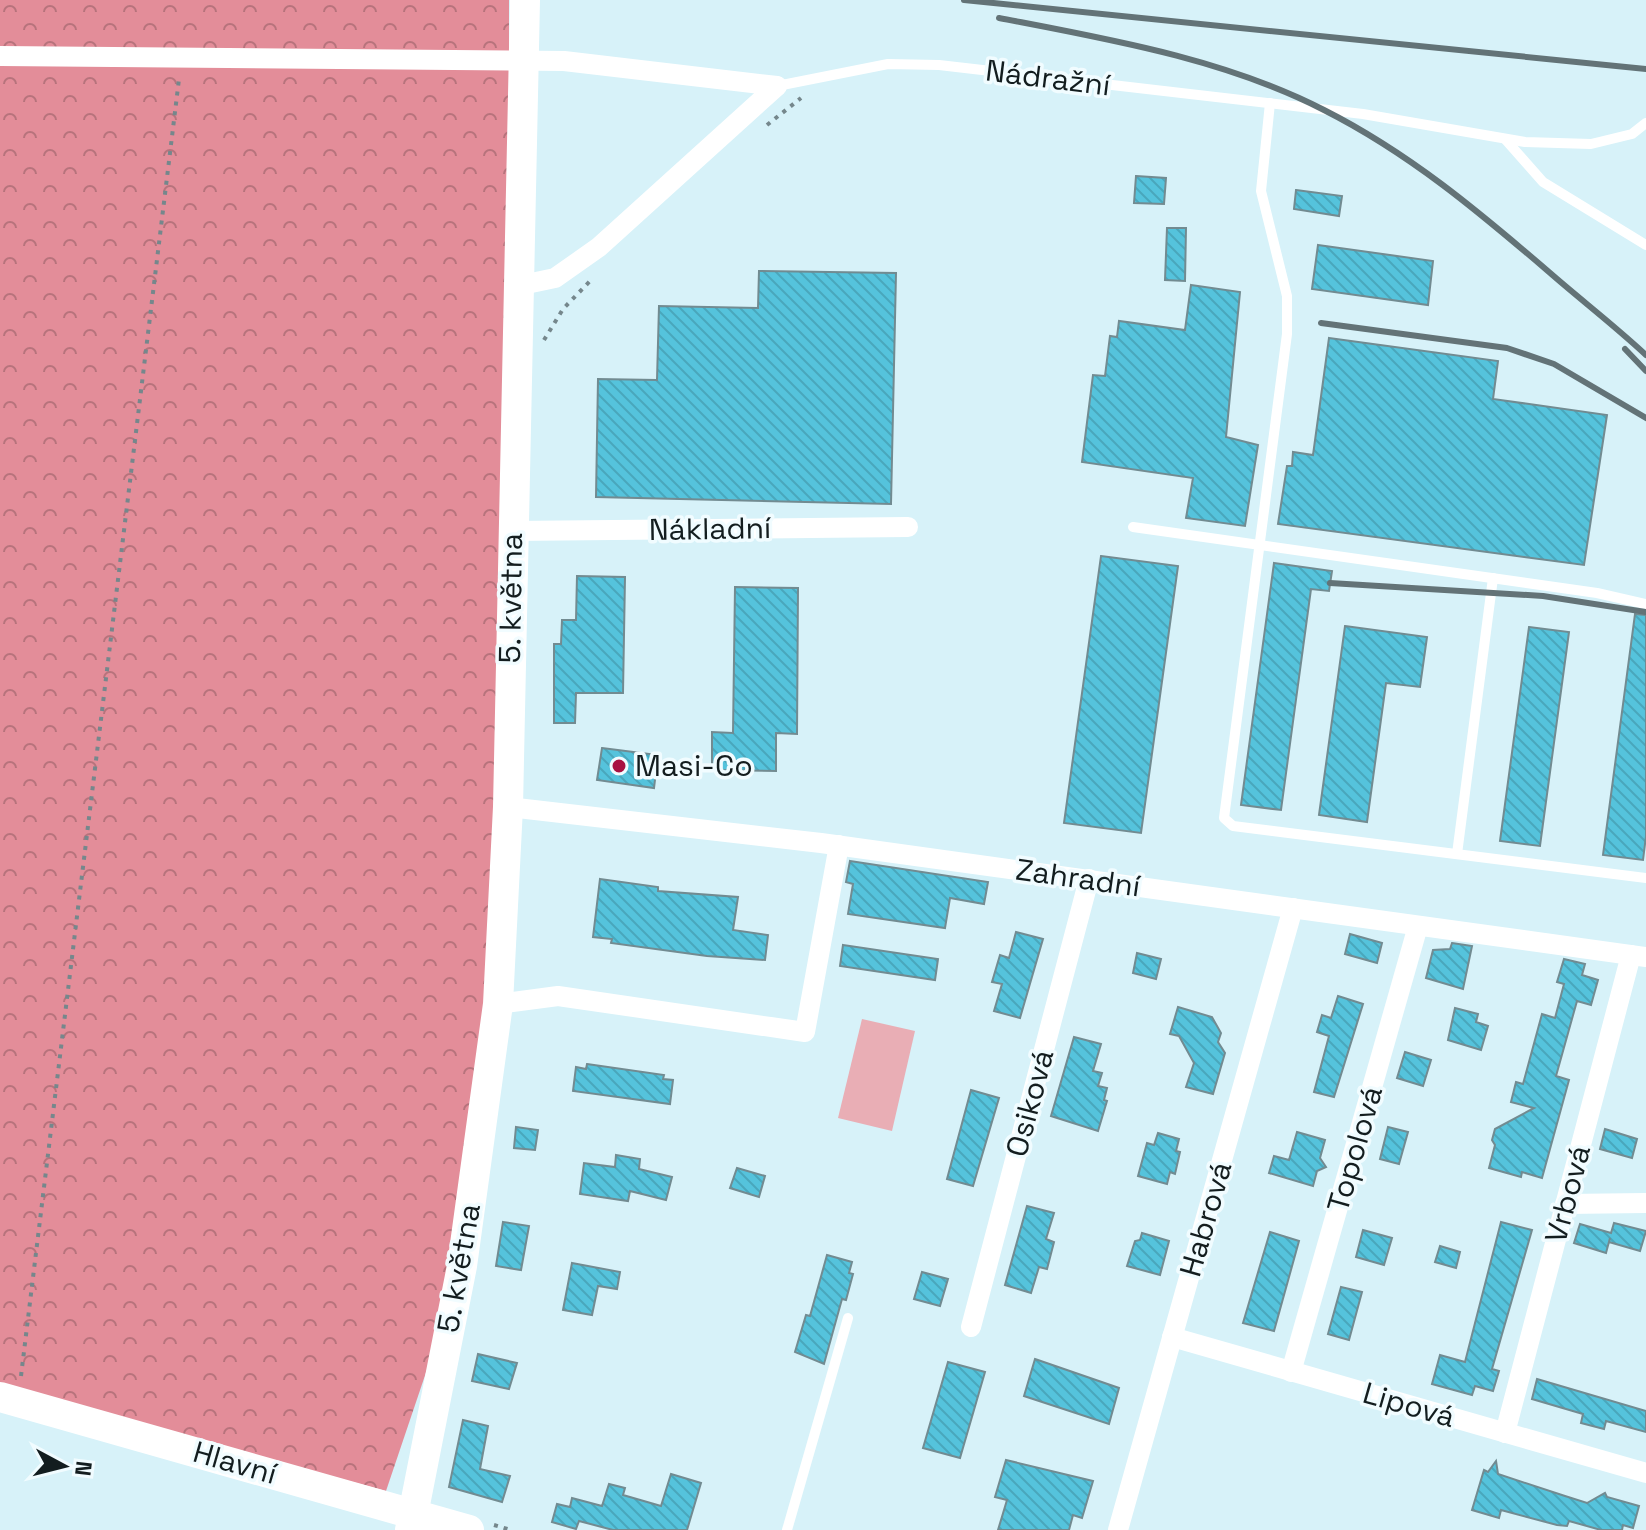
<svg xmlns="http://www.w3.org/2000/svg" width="1646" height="1530" viewBox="0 0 1646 1530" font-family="'Space Grotesk',sans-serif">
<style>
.forest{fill:url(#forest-crowns)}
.garden{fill:#e9aeb5}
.building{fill:url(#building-back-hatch);stroke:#728b91;stroke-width:2}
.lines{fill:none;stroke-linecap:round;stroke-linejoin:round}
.path{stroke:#75878c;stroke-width:4;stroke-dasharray:4 6;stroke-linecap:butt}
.lane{stroke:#fff;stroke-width:10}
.street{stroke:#fff;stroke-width:20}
.secondary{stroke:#fff;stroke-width:30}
.rail{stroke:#637377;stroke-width:6}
.poi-dot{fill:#a81242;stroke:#f1fcff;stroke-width:3}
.labels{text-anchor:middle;stroke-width:7;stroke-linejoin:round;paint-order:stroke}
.street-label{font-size:30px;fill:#131d1f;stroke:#f1fcff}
.poi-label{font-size:30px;fill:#131d1f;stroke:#f1fcff;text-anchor:start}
</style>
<defs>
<pattern id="forest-crowns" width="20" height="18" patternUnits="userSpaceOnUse" patternTransform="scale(2)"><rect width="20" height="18" fill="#e38d99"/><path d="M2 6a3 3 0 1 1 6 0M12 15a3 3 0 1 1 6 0" fill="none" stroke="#b7737c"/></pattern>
<pattern id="building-back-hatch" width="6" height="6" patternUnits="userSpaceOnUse" patternTransform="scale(2)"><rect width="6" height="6" fill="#55c3dc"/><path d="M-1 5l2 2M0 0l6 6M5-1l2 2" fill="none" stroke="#49a7bc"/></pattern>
</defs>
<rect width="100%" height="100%" fill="#d7f2f9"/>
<polygon class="forest" points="0,0 509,0 509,136 490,982 440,1331 386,1491 0,1387"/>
<polygon class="garden" points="862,1019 915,1031 892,1131 838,1118"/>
<g class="building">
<polygon points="1136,176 1166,178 1164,204 1134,203"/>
<polygon points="1296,190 1342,196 1339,216 1294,209"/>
<polygon points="1167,228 1186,228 1185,281 1165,280"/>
<polygon points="1318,245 1433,261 1428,305 1312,289"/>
<polygon points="759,271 896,273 891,504 596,497 598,379 657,380 659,306 758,308"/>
<polygon points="1191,285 1240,292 1226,437 1258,445 1245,526 1186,518 1193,478 1082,462 1093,375 1105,376 1110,336 1117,337 1119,321 1185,330"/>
<polygon points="1329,338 1498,361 1493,399 1607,415 1584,565 1278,524 1287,466 1292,466 1293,452 1313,455"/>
<polygon points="1101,556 1178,566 1141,833 1064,823"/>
<polygon points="1274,563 1332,571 1329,591 1311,589 1281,810 1241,805"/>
<polygon points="577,576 625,577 623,693 576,693 575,723 554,723 554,644 561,644 562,620 576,620"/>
<polygon points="735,587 798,588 797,734 776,733 776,771 712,770 712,732 733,733"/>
<polygon points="1635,614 1646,615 1646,836 1643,860 1603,855"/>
<polygon points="1345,626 1427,637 1420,687 1386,683 1367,822 1319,815"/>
<polygon points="1529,627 1569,632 1540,846 1500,841"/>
<polygon points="602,748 658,755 654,788 597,780"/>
<polygon points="850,861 988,882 984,904 950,898 945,928 848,914 853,884 846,882"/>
<polygon points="600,879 658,887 658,891 738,897 733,930 768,935 765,960 707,956 611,943 612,939 593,937"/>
<polygon points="1016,932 1043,939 1020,1018 994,1011 1002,984 992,982 1000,955 1009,958"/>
<polygon points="1350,934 1382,943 1377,963 1345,954"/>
<polygon points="1452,943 1472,946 1463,989 1426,978 1433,950 1450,949"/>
<polygon points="843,945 938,959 935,980 840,966"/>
<polygon points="1137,953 1161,959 1156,979 1133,973"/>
<polygon points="1564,959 1585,964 1582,975 1598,980 1591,1005 1577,1001 1556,1076 1569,1080 1542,1178 1522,1172 1521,1177 1489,1168 1495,1145 1492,1140 1495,1129 1534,1108 1511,1102 1516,1082 1523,1084 1542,1014 1555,1018 1564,984 1557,982"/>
<polygon points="1338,996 1363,1004 1334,1097 1314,1092 1329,1036 1317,1032 1322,1015 1331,1018"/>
<polygon points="1178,1007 1212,1017 1221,1033 1218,1042 1225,1053 1213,1094 1186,1087 1194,1063 1179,1036 1170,1034"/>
<polygon points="1455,1008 1478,1014 1476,1022 1488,1026 1481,1050 1448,1040"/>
<polygon points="1074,1037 1101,1044 1093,1071 1102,1073 1098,1086 1107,1088 1104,1100 1107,1101 1098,1131 1051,1116"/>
<polygon points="1405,1052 1431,1060 1423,1086 1397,1078"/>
<polygon points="587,1064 664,1075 663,1079 673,1080 670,1104 573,1091 576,1067 586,1069"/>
<polygon points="971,1090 999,1098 973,1186 947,1179"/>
<polygon points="516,1127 538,1130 535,1150 514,1148"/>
<polygon points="1388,1127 1408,1132 1399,1164 1380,1159"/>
<polygon points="1605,1129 1637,1139 1632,1158 1600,1149"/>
<polygon points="1297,1132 1325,1140 1320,1158 1326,1167 1317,1171 1313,1186 1269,1173 1274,1156 1289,1160"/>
<polygon points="1158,1133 1179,1139 1176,1151 1180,1152 1175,1174 1170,1172 1167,1184 1138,1176 1147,1143 1154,1145"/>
<polygon points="616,1155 640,1159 639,1169 672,1177 666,1200 630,1191 628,1201 580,1194 584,1163 615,1167"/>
<polygon points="737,1168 765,1176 759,1197 730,1188"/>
<polygon points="1027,1206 1054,1213 1046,1239 1054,1242 1047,1269 1039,1267 1031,1293 1005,1285"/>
<polygon points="503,1222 529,1226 521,1270 496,1266"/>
<polygon points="1501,1222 1532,1230 1492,1369 1499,1371 1493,1391 1475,1386 1472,1395 1432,1384 1440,1355 1465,1362"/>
<polygon points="1614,1223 1646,1231 1640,1251 1609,1242 1610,1238 1606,1253 1574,1243 1580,1224 1611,1233"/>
<polygon points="1363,1230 1392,1238 1384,1265 1356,1257"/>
<polygon points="1270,1232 1299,1241 1274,1331 1243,1323"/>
<polygon points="1142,1233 1169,1241 1160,1275 1127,1266 1135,1241 1140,1240"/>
<polygon points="1440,1246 1460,1252 1456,1268 1435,1262"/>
<polygon points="827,1255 852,1262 849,1273 853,1274 846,1300 842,1299 824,1364 795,1352 806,1315 810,1316"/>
<polygon points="572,1263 620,1272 617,1289 598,1286 592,1315 563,1310"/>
<polygon points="922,1272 948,1279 940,1306 914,1299"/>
<polygon points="1341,1287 1362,1292 1349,1340 1328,1334"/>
<polygon points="478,1354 517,1363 509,1389 472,1381"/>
<polygon points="1035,1359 1119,1388 1109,1424 1024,1396"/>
<polygon points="948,1362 985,1372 960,1458 923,1448"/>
<polygon points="1537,1379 1646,1411 1646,1432 1606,1421 1604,1429 1581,1423 1583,1414 1532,1399"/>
<polygon points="463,1420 488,1426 480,1469 510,1476 502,1502 449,1487"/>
<polygon points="1006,1460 1093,1481 1082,1518 1073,1515 1069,1530 998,1530 1007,1500 995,1497"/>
<polygon points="1496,1461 1498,1474 1565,1496 1587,1503 1605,1493 1607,1497 1639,1506 1633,1528 1623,1525 1622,1530 1601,1530 1569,1521 1567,1526 1557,1525 1501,1510 1499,1518 1472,1510 1484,1470 1488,1472"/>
<polygon points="671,1474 701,1483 687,1530 613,1530 579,1521 576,1529 552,1522 557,1504 570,1507 572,1498 602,1506 609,1484 625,1488 623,1495 661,1506"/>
</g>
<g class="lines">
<g class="path">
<polyline points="767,125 801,98"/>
<polyline points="544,340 563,309 592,279"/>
<polyline points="21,1376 179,79"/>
<polyline points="494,1525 511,1530"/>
</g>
<g class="lane">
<polyline points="777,86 888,64 939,65 1363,114 1525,142 1591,144 1632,134 1646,123"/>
<polyline points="1270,103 1261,191 1287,296 1287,334 1224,818 1233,826 1646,878"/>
<polyline points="1505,139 1543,182 1646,245"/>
<polyline points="1133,527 1597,593 1646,604"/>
<polyline points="1457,854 1493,578"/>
<polyline points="787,1530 848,1318"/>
</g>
<g class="street">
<polyline points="0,56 564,61 777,86"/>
<polyline points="517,286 555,278 599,247 777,86"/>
<polyline points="512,531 908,527"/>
<polyline points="508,807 821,843 1646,957"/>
<polyline points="498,1004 558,996 805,1032 839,845"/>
<polyline points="1565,1204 1646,1203"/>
<polyline points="971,1327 1089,879"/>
<polyline points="1172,1337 1646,1473"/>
<polyline points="1291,1372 1418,926"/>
<polyline points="1505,1433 1631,955"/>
<polyline points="1118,1530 1293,908"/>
</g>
<g class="secondary">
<polyline points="0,1397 469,1530"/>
<polyline points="410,1530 462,1266 498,1004 508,807 525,0"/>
</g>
<g class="rail">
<polyline points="964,0 1646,69"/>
<path d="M 999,18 C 1108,39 1225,59 1324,110 C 1409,153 1478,211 1549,272 C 1581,300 1615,326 1646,355"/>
<polyline points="1321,323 1507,348 1554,364 1646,418"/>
<polyline points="1625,349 1646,371"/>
<polyline points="1330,583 1543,596 1646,612"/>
</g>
</g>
<circle class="poi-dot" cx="619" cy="766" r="8"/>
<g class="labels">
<g class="street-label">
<text transform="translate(1048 78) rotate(7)" y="10">Nádražní</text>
<text transform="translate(710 529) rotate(-1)" y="10">Nákladní</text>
<text transform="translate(511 598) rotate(-89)" y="10">5. května</text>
<text transform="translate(1078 878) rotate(8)" y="10">Zahradní</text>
<text transform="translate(1030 1103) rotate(-75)" y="10">Osiková</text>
<text transform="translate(1355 1149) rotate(-74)" y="10">Topolová</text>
<text transform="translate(1568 1194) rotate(-75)" y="10">Vrbová</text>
<text transform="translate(1206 1219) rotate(-74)" y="10">Habrová</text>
<text transform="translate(459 1268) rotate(-80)" y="10">5. května</text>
<text transform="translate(1409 1405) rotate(16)" y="10">Lipová</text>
<text transform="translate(235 1463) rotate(16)" y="10">Hlavní</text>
</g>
<g class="poi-label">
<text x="635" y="776">Masi-Co</text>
</g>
</g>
<g transform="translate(64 1466) rotate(97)" stroke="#f1fcff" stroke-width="6" paint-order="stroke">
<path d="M0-6L14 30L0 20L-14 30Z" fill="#131d1f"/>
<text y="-12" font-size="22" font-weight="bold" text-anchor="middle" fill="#131d1f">N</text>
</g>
</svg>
